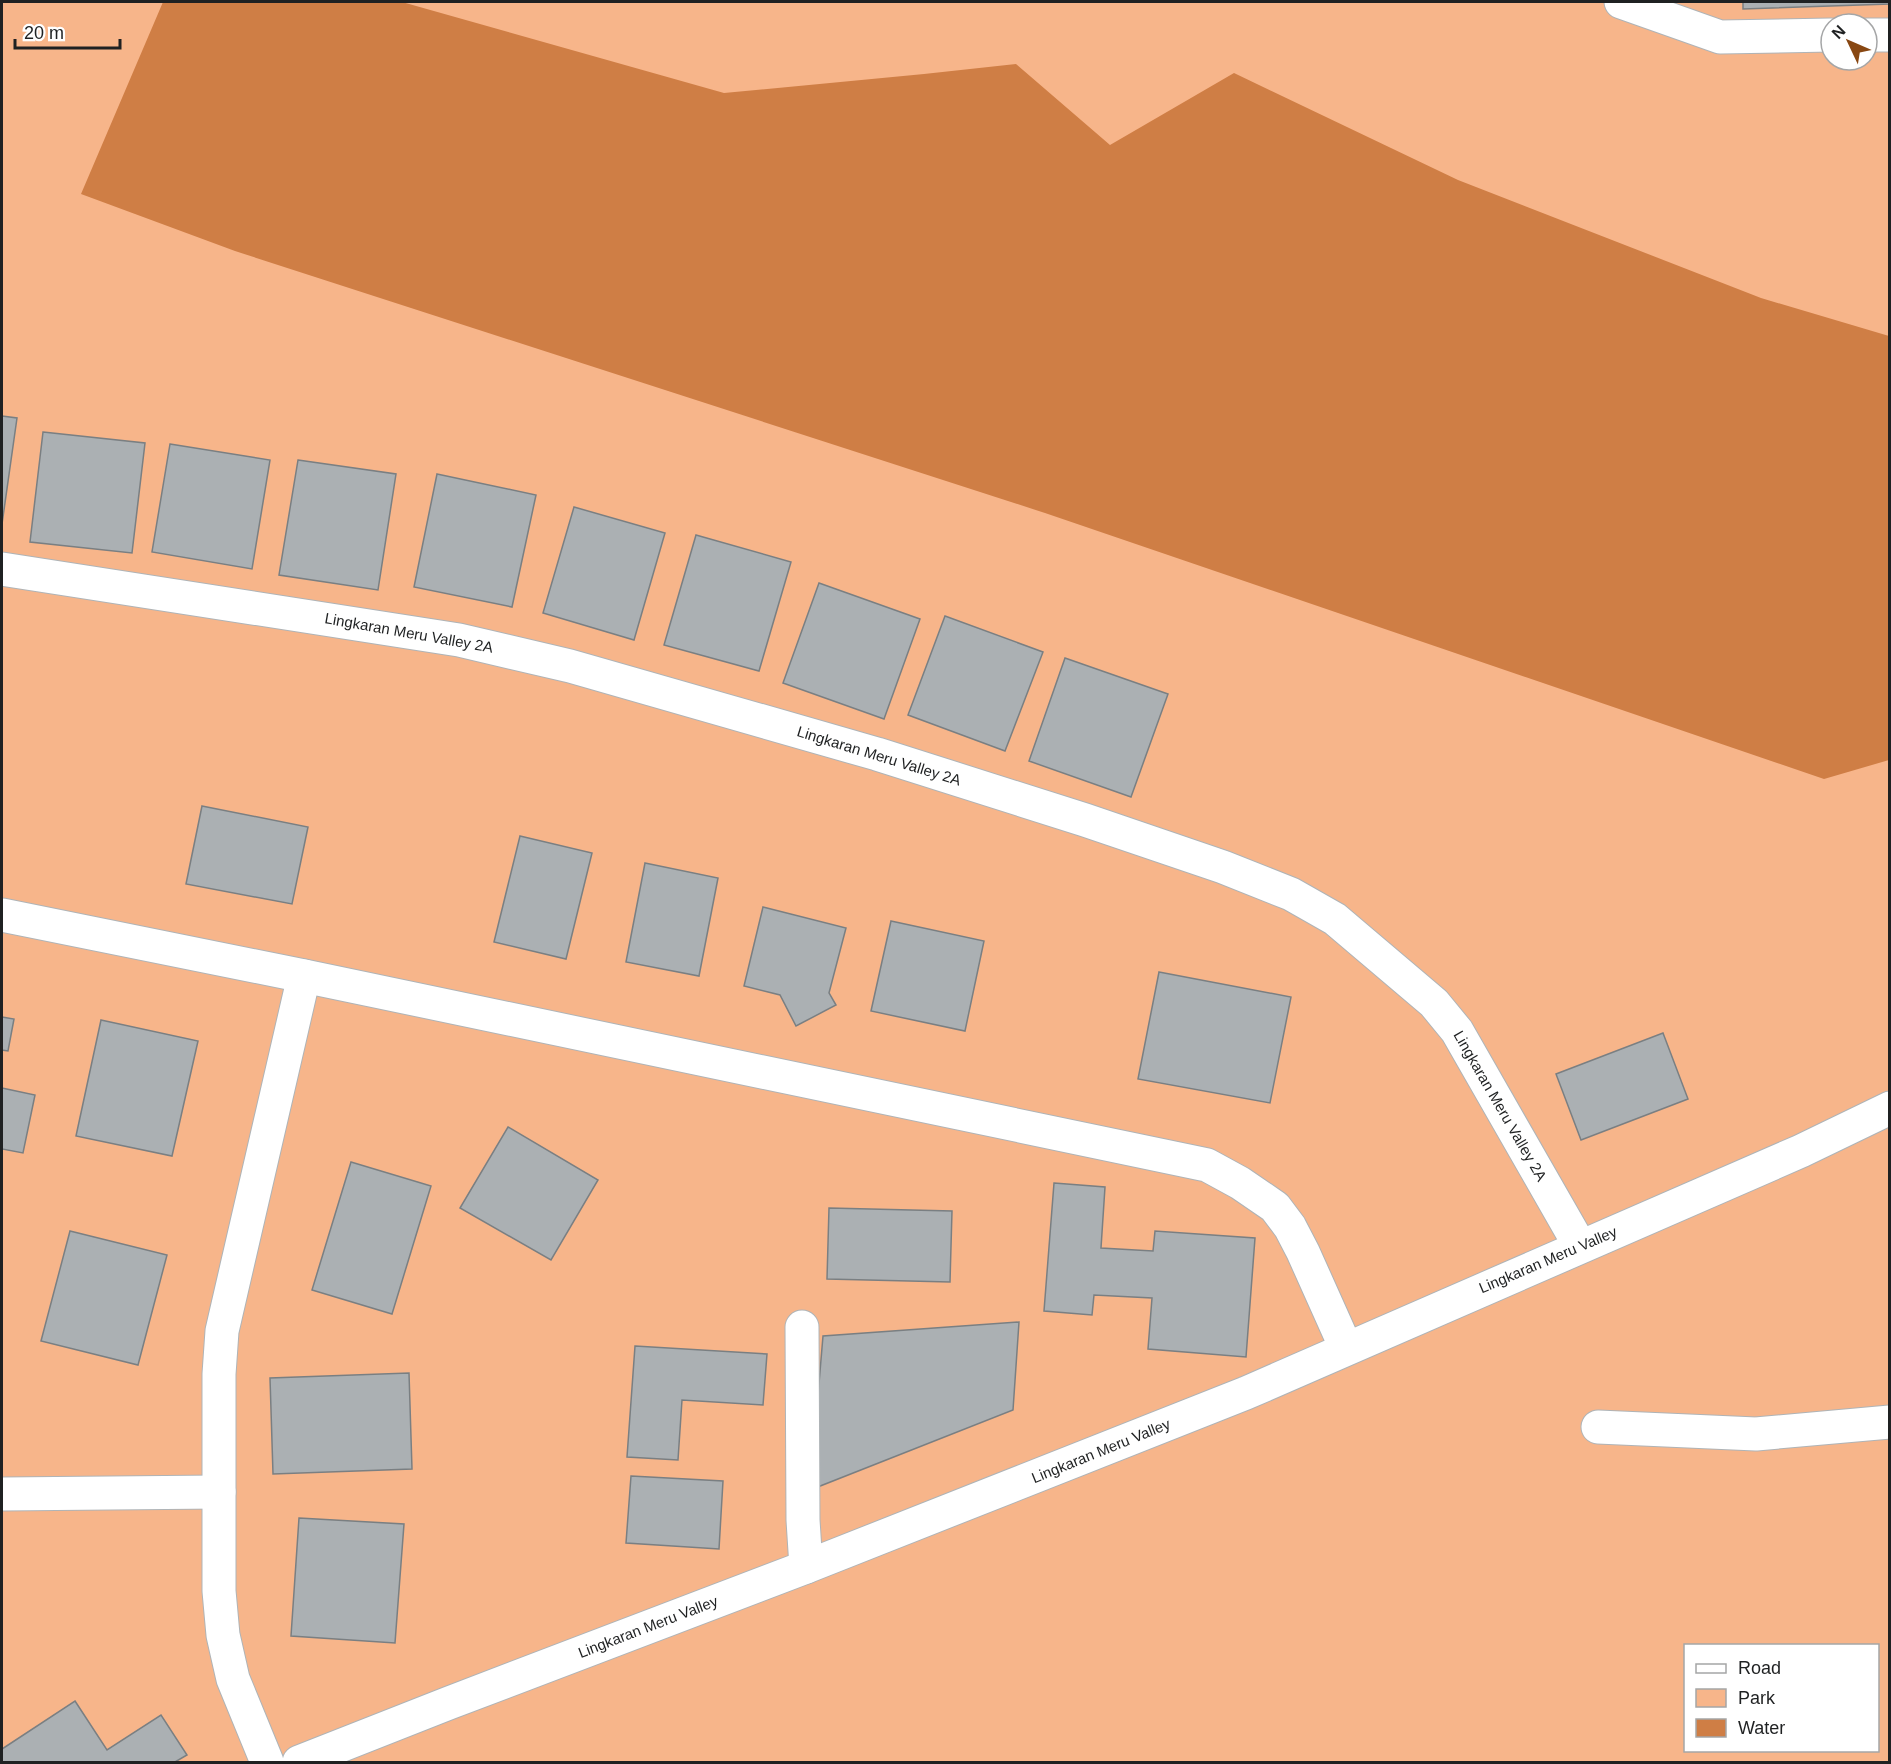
<svg xmlns="http://www.w3.org/2000/svg" width="1891" height="1764" viewBox="0 0 1891 1764" font-family="Arial,sans-serif">
<style>
.green{fill:#f7b58a;fill-rule:evenodd}
.water{fill:#cf7e45}
.building{fill:#abb0b3;stroke:#7a7f82;stroke-width:1.5}
.lines{fill:none;stroke-linecap:round;stroke-linejoin:round}
.minor-casing{stroke:#afb4b7;stroke-width:35}
.minor{stroke:#fff;stroke-width:33}
.labels{text-anchor:middle;stroke-width:4.5;stroke-linejoin:round;paint-order:stroke}
.street-label{font-size:15px;fill:#1f2122;stroke:#fff}
</style>
<rect width="100%" height="100%" fill="#e3e9eb"/>
<path class="green" d="M 2,2 L 1889,2 L 1889,1762 L 2,1762 ZM 1831,24 L 1867,24 L 1867,60 L 1831,60 ZM 1686,1646 L 1878,1646 L 1878,1750 L 1686,1750 Z"/>
<polygon class="water" points="163,2 402,2 724,93 924,74 1016,64 1110,145 1234,73 1458,180 1761,298 1889,336 1889,760 1824,779 1045,513 235,251 81,194"/>
<g class="building">
<polygon points="1743,2 1890,2 1890,4 1743,9"/>
<polygon points="2,416 17,418 2,524"/>
<polygon points="43,432 145,443 132,553 30,542"/>
<polygon points="170,444 270,460 252,569 152,552"/>
<polygon points="298,460 396,474 378,590 279,575"/>
<polygon points="437,474 536,495 512,607 414,587"/>
<polygon points="574,507 665,533 634,640 543,613"/>
<polygon points="696,535 791,562 759,671 664,645"/>
<polygon points="819,583 920,619 884,719 783,683"/>
<polygon points="945,616 1043,652 1005,751 908,715"/>
<polygon points="1065,658 1168,694 1131,797 1029,761"/>
<polygon points="202,806 308,827 292,904 186,884"/>
<polygon points="520,836 592,853 566,959 494,942"/>
<polygon points="645,863 718,878 699,976 626,962"/>
<polygon points="763,907 846,928 829,993 836,1005 796,1026 780,995 744,986"/>
<polygon points="891,921 984,941 965,1031 871,1011"/>
<polygon points="1159,972 1291,997 1270,1103 1138,1079"/>
<polygon points="2,1017 14,1019 8,1051 2,1050"/>
<polygon points="101,1020 198,1041 172,1156 76,1136"/>
<polygon points="1663,1033 1688,1099 1581,1140 1556,1074"/>
<polygon points="2,1088 35,1095 23,1153 2,1149"/>
<polygon points="508,1127 598,1180 551,1260 460,1208"/>
<polygon points="351,1162 431,1186 392,1314 312,1290"/>
<polygon points="1054,1183 1105,1187 1101,1248 1153,1251 1155,1231 1255,1238 1246,1357 1148,1349 1152,1298 1094,1295 1092,1315 1044,1311"/>
<polygon points="829,1208 952,1211 950,1282 827,1279"/>
<polygon points="70,1231 167,1255 138,1365 41,1341"/>
<polygon points="1019,1322 1013,1410 810,1490 823,1336"/>
<polygon points="635,1346 767,1354 763,1405 682,1400 678,1460 627,1457"/>
<polygon points="409,1373 412,1469 273,1474 270,1378"/>
<polygon points="631,1476 723,1481 719,1549 626,1543"/>
<polygon points="299,1518 404,1524 395,1643 291,1636"/>
<polygon points="75,1701 107,1750 161,1715 187,1755 175,1762 2,1762 2,1749"/>
</g>
<g class="lines">
<defs>
<g id="minor">
<polyline points="1621,2 1720,37 1831,35"/>
<polyline points="1867,35 1890,35"/>
<polyline points="2,569 459,640 570,666 877,754 1085,820 1223,867 1291,894 1335,919 1434,1003 1457,1031 1580,1246"/>
<polyline points="2,915 304,976 1207,1165 1240,1183 1275,1207 1290,1227 1303,1252 1346,1348"/>
<polyline points="802,1327 803,1520 806,1567"/>
<polyline points="1598,1427 1756,1434 1890,1422"/>
<polyline points="2,1494 219,1492"/>
<polyline points="267,1762 233,1679 223,1635 219,1591 219,1374 222,1331 304,976"/>
<polyline points="299,1762 449,1703 806,1567 1246,1393 1801,1151 1890,1108"/>
</g>
</defs>
<use href="#minor" class="minor-casing"/>
<use href="#minor" class="minor"/>
</g>
<g class="labels">
<g class="street-label">
<text transform="translate(409 633) rotate(10)" y="5">Lingkaran Meru Valley 2A</text>
<text transform="translate(879 756) rotate(17)" y="5">Lingkaran Meru Valley 2A</text>
<text transform="translate(1500 1106) rotate(60)" y="5">Lingkaran Meru Valley 2A</text>
<text transform="translate(1548 1260) rotate(-23)" y="5">Lingkaran Meru Valley</text>
<text transform="translate(1101 1451) rotate(-22)" y="5">Lingkaran Meru Valley</text>
<text transform="translate(648 1627) rotate(-21)" y="5">Lingkaran Meru Valley</text>
</g>
</g>
<rect width="1891" height="1764" fill="none" stroke="#1f2122" stroke-width="6"/>
<rect x="1684" y="1644" width="195" height="108" fill="#ffffff" stroke="#a5a6a7" stroke-width="1.5"/>
<rect x="1696" y="1664" width="30" height="9" fill="#ffffff" stroke="#a5a6a7" stroke-width="1.5"/>
<text x="1738" y="1674" font-size="18" fill="#1f2122">Road</text>
<rect x="1696" y="1689" width="30" height="18" fill="#f7b58a" stroke="#a5a6a7" stroke-width="1.5"/>
<text x="1738" y="1704" font-size="18" fill="#1f2122">Park</text>
<rect x="1696" y="1719" width="30" height="18" fill="#cf7e45" stroke="#a5a6a7" stroke-width="1.5"/>
<text x="1738" y="1734" font-size="18" fill="#1f2122">Water</text>
<g transform="translate(1849 42) rotate(314)"><circle r="28" fill="#ffffff" stroke="#a5a6a7" stroke-width="1.5"/>
<path d="M0-4.5L10 22L0 15L-10 22Z" fill="#884712"/>
<text y="-9" font-size="16" font-weight="bold" text-anchor="middle" fill="#1f2122">N</text>
</g>
<path d="M15 39v9h105v-9" fill="none" stroke="#1f2122" stroke-width="3"/>
<text x="24" y="39" font-size="18" fill="#1f2122" stroke="#ffffff" stroke-width="4.5" paint-order="stroke">20 m</text>
</svg>
